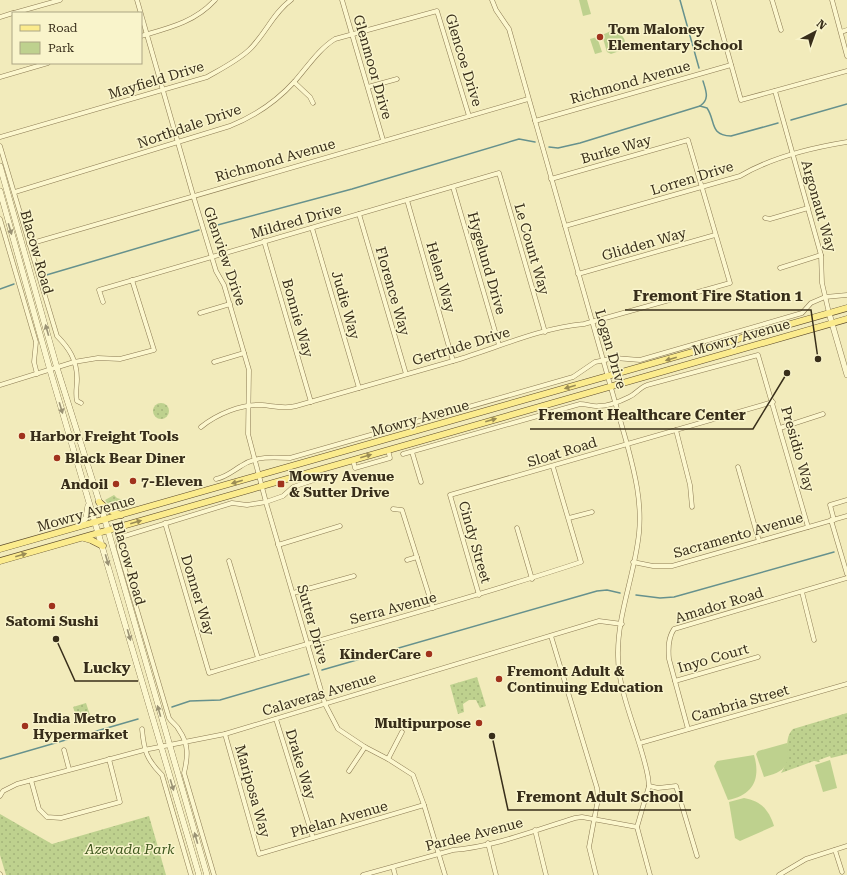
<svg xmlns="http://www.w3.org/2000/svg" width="847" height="875" viewBox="0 0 847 875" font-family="'Roboto Serif',serif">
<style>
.green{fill:url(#green-dots)}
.pitch{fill:#bed18e}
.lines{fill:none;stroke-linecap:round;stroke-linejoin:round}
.stream{stroke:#66918d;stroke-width:1.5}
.minor-casing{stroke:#8b7a53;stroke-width:5}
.tertiary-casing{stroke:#8b7a53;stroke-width:6}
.secondary-casing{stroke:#6c5b36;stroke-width:6}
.primary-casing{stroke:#584628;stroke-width:7}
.minor{stroke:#fcf7ce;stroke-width:4}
.tertiary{stroke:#fcf7ce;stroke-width:5}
.secondary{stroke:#fcf7ce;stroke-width:5.5}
.primary{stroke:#fbeb8d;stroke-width:6}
.oneway{fill:#9a9274}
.oneway2{fill:#9a8c54}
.poi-dot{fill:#a0321d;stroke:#f9f4cb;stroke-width:1.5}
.labels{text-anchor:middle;stroke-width:3;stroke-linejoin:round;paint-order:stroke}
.poi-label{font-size:14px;font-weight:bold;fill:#382e1a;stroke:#f9f4cb;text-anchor:start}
.street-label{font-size:14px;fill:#382e1a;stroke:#f9f4cb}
.park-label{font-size:14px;font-style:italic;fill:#3f571e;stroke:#f9f4cb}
.leader{fill:none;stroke:#382e1a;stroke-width:1.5}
.callout-dot{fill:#382e1a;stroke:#f9f4cb;stroke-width:1.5}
.callout-label{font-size:15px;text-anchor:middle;font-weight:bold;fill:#382e1a;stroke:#f9f4cb;stroke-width:3;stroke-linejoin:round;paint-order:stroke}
</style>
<defs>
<pattern id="green-dots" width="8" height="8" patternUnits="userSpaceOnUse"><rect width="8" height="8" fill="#bed18e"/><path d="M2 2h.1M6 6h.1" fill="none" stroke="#a4b47a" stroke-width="1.8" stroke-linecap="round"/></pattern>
</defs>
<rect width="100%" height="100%" fill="#f2ebbb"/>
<g class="green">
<circle cx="161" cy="411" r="8"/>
<polygon points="114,495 117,498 133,503 117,508 110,507 105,500"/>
<polygon points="477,677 486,706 480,708 476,700 469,700 463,704 464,712 458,714 450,685"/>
<polygon points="86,703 91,718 78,722 73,707"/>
<path d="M 847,713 L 847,754 L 831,758 L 830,756 L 819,760 L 820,762 L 814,761 L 781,773 C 792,756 782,740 793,729 Z"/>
<polygon points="0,814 52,844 149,816 166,875 6,875 0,855"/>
</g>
<g class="pitch">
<polygon points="579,0 587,0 591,14 583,16"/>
<path d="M 611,31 C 622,32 627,39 625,49 L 611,54 L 607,52 L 602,35 Z"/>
<polygon points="597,37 602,52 595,54 590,39"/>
<path d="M 787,743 C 790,766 786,771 764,777 L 756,754 L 758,751 Z"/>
<path d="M 754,755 C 761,779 753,795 728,800 L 714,766 L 717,761 Z"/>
<polygon points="830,760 837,788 823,792 815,765"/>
<path d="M 744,798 C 761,801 769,810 774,826 L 740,841 L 735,838 L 729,802 Z"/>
</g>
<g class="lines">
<g class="stream">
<polyline points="680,0 699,68"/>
<path d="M 700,106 L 707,108 C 716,121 709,135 731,136 L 778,123"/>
<polyline points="791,120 847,104"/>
<path d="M 549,147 L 558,148 L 580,143 L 700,106 C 710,99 706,91 703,81"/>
<polyline points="210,227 352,189 519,139 535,142"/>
<polyline points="43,276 199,230"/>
<polyline points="0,289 14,284"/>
<polyline points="636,595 660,598 674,597 834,552"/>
<polyline points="322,670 597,591 607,590 620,593"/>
<polyline points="172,707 190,701 220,700 309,674"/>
<polyline points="0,759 138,719"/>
</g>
<defs>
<g id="minor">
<polyline points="137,0 193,195 216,271 224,285 249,370 248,434 267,506 325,704 338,729 365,747 388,759 413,775 424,805 445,875"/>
<polyline points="342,0 383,140"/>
<path d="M 492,0 L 496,10 L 509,29 L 627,444 C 635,474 642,502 639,533 C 635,574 617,615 618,656 C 618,695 641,738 648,777 L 649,786 L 637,827 L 650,875"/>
<polyline points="713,0 741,100 847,71"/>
<polyline points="772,0 781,30"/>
<polyline points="832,0 847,56"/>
<polyline points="14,13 60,0"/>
<polyline points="0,17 13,13"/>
<polyline points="841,32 847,30"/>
<path d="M 141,36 C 169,28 195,22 215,0"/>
<polyline points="0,77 48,63"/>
<polyline points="294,82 310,97 313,103"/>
<polyline points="368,87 397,79"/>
<polyline points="775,91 821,255 822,283 829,313"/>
<polyline points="535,121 731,65"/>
<path d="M 0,137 L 207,77 C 221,69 237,61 249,50 C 265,35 273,13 291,0"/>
<path d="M 0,146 L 57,336 C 69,348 77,360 77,379 C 77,387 75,393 77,401 L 81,403"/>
<polyline points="453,187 499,345"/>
<path d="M 15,192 L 230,126 C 255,116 277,101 295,81 C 308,66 319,49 335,39 L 437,11 L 469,116"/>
<polyline points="407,200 453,361"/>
<polyline points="359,214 406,374"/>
<polyline points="765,218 770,219 808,208"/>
<polyline points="0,219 36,342 34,362 37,374"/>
<path d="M 565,226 L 740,176 C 772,157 810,148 847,142"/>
<polyline points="312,228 359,388"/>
<polyline points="264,241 311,402"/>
<polyline points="29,244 528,99"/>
<polyline points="780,268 821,255"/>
<polyline points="578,274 715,235"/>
<polyline points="103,302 99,290 499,173 545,332"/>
<polyline points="200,313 230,304"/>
<polyline points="214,362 244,353"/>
<polyline points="0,385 74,362 98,358 120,359 154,350 132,280"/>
<path d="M 201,427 C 217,414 241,404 262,405 C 273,406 285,409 296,406 C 348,391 401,376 453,361 C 497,348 539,328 584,324 L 730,283 L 688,140 L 551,179"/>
<polyline points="780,428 823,414"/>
<polyline points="676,430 690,485 692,507"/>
<polyline points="412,452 421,482"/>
<path d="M 403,454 L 580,404 C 587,404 593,407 599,406 C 608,406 621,401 629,397 C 636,394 639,388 647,385 L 758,355 L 808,527"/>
<polyline points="353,460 355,468 390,458 388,450"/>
<polyline points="738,467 759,541"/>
<path d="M 216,479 C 226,477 231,472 241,466 C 256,456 273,457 290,458 L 573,377 L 595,362 L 615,358 L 640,360 L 802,313 L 811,303 L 825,297 L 847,295"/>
<polyline points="393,509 402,510 433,608"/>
<polyline points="569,518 592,512"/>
<polyline points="831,520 847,574"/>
<polyline points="834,520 830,505 847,500"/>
<path d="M 165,523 L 209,673 C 333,635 458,603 581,562 L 553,467"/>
<polyline points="517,528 532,579"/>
<polyline points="278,545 340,526"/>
<polyline points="407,560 417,557"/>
<polyline points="229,561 258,658"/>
<polyline points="633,562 653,566 672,566 847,516"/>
<polyline points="802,592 814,640"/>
<polyline points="293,593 354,576"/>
<polyline points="479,595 450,495 773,402"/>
<polyline points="551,636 597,788 598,799 589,847 596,875"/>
<polyline points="675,681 758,657"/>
<polyline points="276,719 313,838"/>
<path d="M 142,729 C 144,750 146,759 162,775 L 191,875"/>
<path d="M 688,729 L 669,659 C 668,648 668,638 674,629 L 847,578"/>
<polyline points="225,734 259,854 424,805"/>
<polyline points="640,743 847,684"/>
<polyline points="64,750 69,769"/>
<polyline points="388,759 402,732"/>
<polyline points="349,771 365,747"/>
<polyline points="31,780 39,809 47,817 61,818 120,802 109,759"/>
<polyline points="649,786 658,788 676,786 697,856"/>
<polyline points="0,796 3,791 17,784 144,750 225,734 599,621 622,624"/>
<polyline points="535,830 546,875"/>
<polyline points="488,843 496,875"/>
<polyline points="835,850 842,872"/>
<polyline points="393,867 395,875"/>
<polyline points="0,874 0,875"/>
<path d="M 214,875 L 184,773 C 188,757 189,744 179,730 C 177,725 172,723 169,718 L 119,549 L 118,538 L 232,503 L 247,505 L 266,502 L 283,496 L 293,487 L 320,478"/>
<path d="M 363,875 L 453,850 C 493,847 536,830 575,818 L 582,817 L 637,827"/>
<polyline points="779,875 806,859 847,846"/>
</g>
<polyline id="tertiary" points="829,313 847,375"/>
<g id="secondary">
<polyline points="0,166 57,368 105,520 207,875"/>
<polyline points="0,191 50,370 199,875"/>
<polyline points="77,527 86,518 88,506"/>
</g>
<g id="primary">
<polyline points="99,502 107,509 121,515"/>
<polyline points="84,538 91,540 103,546"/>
<polyline points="0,549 847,308"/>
<polyline points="0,561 847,319"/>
</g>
</defs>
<use href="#minor" class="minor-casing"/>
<use href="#tertiary" class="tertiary-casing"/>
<use href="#secondary" class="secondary-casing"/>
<use href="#primary" class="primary-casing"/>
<use href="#minor" class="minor"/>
<use href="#tertiary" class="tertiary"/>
<use href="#secondary" class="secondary"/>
<use href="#primary" class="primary"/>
</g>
<defs><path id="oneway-solid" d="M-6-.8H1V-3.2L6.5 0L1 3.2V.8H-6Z"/></defs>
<g class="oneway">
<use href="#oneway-solid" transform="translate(10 229) rotate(73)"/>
<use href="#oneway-solid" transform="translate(47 330) rotate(-106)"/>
<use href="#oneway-solid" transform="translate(61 408) rotate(73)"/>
<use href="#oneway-solid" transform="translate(107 560) rotate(74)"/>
<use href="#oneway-solid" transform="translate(129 635) rotate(74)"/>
<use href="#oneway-solid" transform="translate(159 711) rotate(-106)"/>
<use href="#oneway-solid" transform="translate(172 785) rotate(73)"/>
<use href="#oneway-solid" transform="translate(196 838) rotate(-106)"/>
</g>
<g class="oneway2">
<use href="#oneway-solid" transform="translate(671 359) rotate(164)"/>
<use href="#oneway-solid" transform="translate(570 387) rotate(164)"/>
<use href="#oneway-solid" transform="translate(491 420) rotate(-16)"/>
<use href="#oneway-solid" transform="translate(366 456) rotate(-16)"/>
<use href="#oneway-solid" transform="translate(237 482) rotate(164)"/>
<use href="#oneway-solid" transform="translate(136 522) rotate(-16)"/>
<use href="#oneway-solid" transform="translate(21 555) rotate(-16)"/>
</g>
<g class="poi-dot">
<circle cx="600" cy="37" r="4"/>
<circle cx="22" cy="436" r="4"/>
<circle cx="57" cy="458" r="4"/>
<circle cx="133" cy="481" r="4"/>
<circle cx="116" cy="484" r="4"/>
<rect x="277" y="480" width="8" height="8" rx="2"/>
<circle cx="52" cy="606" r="4"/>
<circle cx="429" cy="654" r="4"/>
<circle cx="499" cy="679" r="4"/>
<circle cx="479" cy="723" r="4"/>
<circle cx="25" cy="726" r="4"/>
</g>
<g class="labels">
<g class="poi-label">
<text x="608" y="34">Tom Maloney<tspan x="608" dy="16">Elementary School</tspan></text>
<text x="30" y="441">Harbor Freight Tools</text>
<text x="65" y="463">Black Bear Diner</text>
<text x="289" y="481">Mowry Avenue<tspan x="289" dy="16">&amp; Sutter Drive</tspan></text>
<text x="141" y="486">7-Eleven</text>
<text x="108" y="489" text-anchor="end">Andoil</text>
<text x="52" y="626" text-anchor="middle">Satomi Sushi</text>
<text x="421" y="659" text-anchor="end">KinderCare</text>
<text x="507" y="676">Fremont Adult &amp;<tspan x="507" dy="16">Continuing Education</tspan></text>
<text x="33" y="723">India Metro<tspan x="33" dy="16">Hypermarket</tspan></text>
<text x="471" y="728" text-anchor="end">Multipurpose</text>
</g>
<g class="street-label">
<text transform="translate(464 60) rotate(73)" y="5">Glencoe Drive</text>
<text transform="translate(373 67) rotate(74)" y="5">Glenmoor Drive</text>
<text transform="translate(156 80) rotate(-17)" y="5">Mayfield Drive</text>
<text transform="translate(630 82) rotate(-16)" y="5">Richmond Avenue</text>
<text transform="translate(189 126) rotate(-19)" y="5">Northdale Drive</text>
<text transform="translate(616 149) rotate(-16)" y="5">Burke Way</text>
<text transform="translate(275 160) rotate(-16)" y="5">Richmond Avenue</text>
<text transform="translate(692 178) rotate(-17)" y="5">Lorren Drive</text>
<text transform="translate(819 206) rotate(74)" y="5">Argonaut Way</text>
<text transform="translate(296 221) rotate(-16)" y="5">Mildred Drive</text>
<text transform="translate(644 244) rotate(-16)" y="5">Glidden Way</text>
<text transform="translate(532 249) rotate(74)" y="5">Le Count Way</text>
<text transform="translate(37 252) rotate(74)" y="5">Blacow Road</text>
<text transform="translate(225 256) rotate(71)" y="5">Glenview Drive</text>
<text transform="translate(487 263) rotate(74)" y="5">Hygelund Drive</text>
<text transform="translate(441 277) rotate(74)" y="5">Helen Way</text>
<text transform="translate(393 291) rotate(74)" y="5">Florence Way</text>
<text transform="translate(346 305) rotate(74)" y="5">Judie Way</text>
<text transform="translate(298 318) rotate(74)" y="5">Bonnie Way</text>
<text transform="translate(741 337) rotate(-16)" y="5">Mowry Avenue</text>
<text transform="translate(461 346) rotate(-17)" y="5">Gertrude Drive</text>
<text transform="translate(611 349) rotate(74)" y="5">Logan Drive</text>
<text transform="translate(420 418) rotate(-16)" y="5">Mowry Avenue</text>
<text transform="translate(798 449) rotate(74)" y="5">Presidio Way</text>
<text transform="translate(562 452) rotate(-17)" y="5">Sloat Road</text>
<text transform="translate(86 513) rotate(-16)" y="5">Mowry Avenue</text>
<text transform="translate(738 535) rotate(-16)" y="5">Sacramento Avenue</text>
<text transform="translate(475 542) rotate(74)" y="5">Cindy Street</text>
<text transform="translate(129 563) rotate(74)" y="5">Blacow Road</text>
<text transform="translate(198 595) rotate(73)" y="5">Donner Way</text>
<text transform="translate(719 605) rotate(-17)" y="5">Amador Road</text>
<text transform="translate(393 608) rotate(-15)" y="5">Serra Avenue</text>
<text transform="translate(313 624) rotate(74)" y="5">Sutter Drive</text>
<text transform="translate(713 658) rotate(-16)" y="5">Inyo Court</text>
<text transform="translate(319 694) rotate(-17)" y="5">Calaveras Avenue</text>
<text transform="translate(740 703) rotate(-16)" y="5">Cambria Street</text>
<text transform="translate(301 764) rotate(73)" y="5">Drake Way</text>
<text transform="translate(253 791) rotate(74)" y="5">Mariposa Way</text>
<text transform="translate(339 819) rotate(-16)" y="5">Phelan Avenue</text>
<text transform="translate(474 834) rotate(-14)" y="5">Pardee Avenue</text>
</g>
<g class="park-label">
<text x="130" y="854">Azevada Park</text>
</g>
</g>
<path class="leader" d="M818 359L811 310H625M787 373L753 429H530M56 639L75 681H138M492 736L508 810H691"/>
<g class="callout-dot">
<circle cx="818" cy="359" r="4"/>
<circle cx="787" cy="373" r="4"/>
<circle cx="56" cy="639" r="4"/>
<circle cx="492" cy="736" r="4"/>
</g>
<g class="callout-label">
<text x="718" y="301">Fremont Fire Station 1</text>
<text x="642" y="420">Fremont Healthcare Center</text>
<text x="107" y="673">Lucky</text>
<text x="600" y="802">Fremont Adult School</text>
</g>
<rect x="12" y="12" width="130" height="52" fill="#f9f4cb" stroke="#aca584"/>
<rect x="20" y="25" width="20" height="6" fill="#fbeb8d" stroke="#aca584"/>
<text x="48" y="32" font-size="12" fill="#382e1a">Road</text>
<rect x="20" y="42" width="20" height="12" fill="#bed18e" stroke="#aca584"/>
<text x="48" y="52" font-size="12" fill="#382e1a">Park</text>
<g transform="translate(815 32) rotate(41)" stroke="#f9f4cb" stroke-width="3" paint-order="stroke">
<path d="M0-3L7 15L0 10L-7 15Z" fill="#382e1a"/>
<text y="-6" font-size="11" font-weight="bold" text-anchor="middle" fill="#382e1a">N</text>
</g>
</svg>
